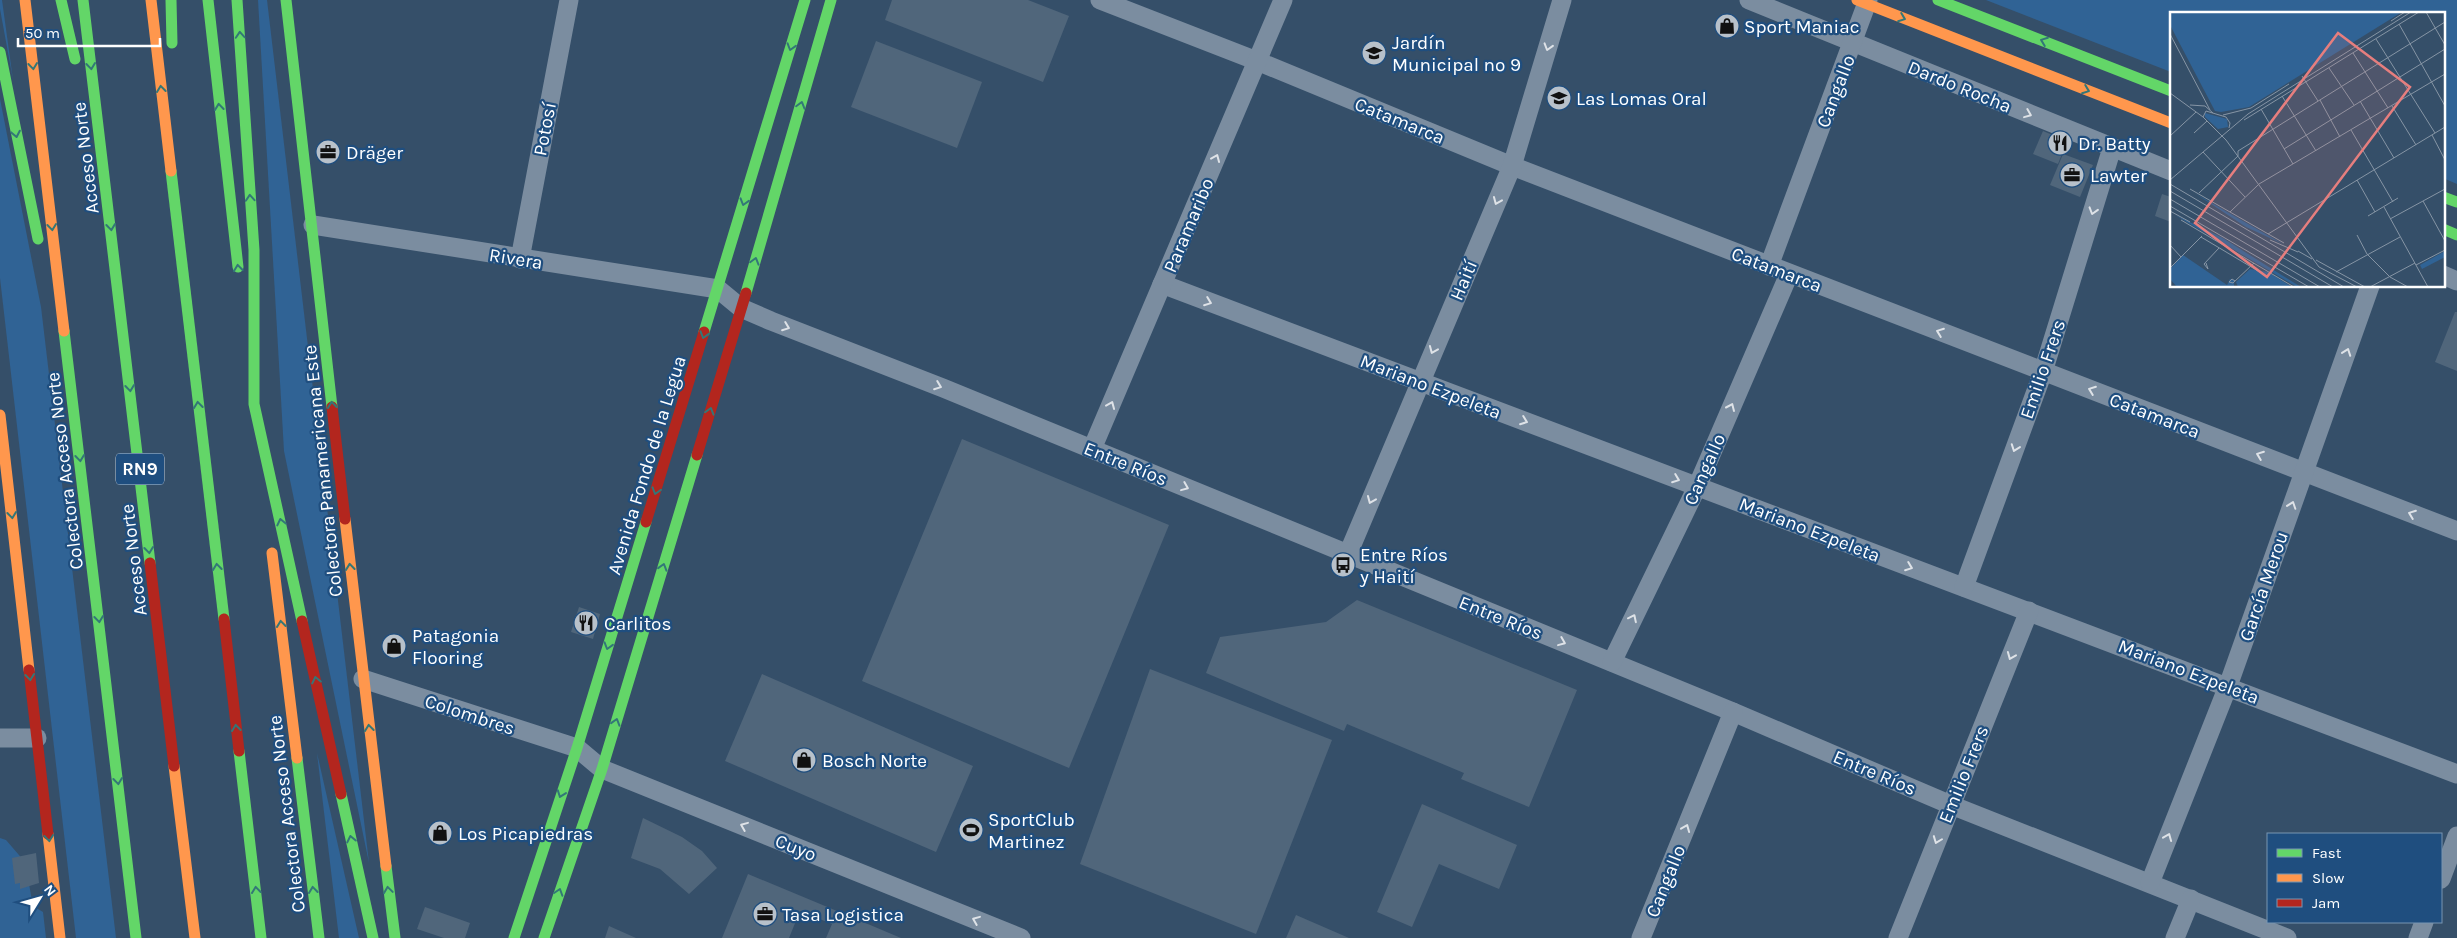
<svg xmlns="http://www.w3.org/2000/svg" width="2457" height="938" viewBox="0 0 2457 938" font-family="Karla,sans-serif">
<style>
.green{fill:#306395}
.building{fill:#50667b}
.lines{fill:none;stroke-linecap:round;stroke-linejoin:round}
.street{stroke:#7b8da0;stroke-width:19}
.fast{stroke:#63d668;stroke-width:11}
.slow{stroke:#ff974d;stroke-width:11}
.jam{stroke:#b3261e;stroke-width:11}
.oneway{stroke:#337778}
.oneway2{stroke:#dee2e7}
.labels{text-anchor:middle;stroke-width:4.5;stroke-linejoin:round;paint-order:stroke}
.shield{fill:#1f4e7f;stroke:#bccad9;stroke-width:1}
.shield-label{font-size:18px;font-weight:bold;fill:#fff}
.poi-label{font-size:19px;fill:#fff;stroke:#1f4e7f;text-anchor:start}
.street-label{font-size:19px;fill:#fff;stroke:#1f4e7f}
.inset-road{fill:none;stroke:#8695a5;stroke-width:1}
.view{fill:#e67e7e;fill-opacity:0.15;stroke:#e67e7e;stroke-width:2.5}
.inset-edge{fill:none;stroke:#fff;stroke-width:2.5}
</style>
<rect width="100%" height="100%" fill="#354f69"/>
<g class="green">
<polygon points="0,0 2,0 13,80 0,9"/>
<polygon points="258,0 267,0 369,863 284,451"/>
<polygon points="1986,0 2457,0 2457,184 2443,178 2443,14 2171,14 2171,72"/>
<polygon points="0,99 41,307 116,938 76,938 0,278"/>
<polygon points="317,753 359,938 339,938"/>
<polygon points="0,838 6,840 25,862 33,906 43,912 46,938 0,938"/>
</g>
<g class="building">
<polygon points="892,0 1028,0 1069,16 1043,82 885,20"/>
<polygon points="876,41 982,82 957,148 851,107"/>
<polygon points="2043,131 2067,141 2058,164 2033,154"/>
<polygon points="2063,154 2093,165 2080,197 2050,185"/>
<polygon points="2162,194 2171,197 2171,222 2155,216"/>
<polygon points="2455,312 2457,312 2457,371 2435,362"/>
<polygon points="962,439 1169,525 1069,768 862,681"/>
<polygon points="1357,600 1577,690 1529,807 1461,779 1464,773 1347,724 1344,731 1206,673 1220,637 1326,622"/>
<polygon points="579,607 600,614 593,639 571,632"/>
<polygon points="1150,669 1332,740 1256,934 1080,864"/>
<polygon points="762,674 973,766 936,852 725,761"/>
<polygon points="1422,804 1517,845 1499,889 1439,864 1412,927 1377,912"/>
<polygon points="643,818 682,837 702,851 717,868 689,894 660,869 631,858"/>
<polygon points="36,853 39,883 20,889 20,883 15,884 12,858"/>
<polygon points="748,874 837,911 901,938 826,938 832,924 800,911 789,938 722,938"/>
<polygon points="425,907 470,923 465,938 444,938 417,929"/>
<polygon points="1296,915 1349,938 1286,938"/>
<polygon points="609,926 636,938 605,938"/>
</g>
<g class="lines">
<g class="street">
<polyline points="1100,0 1257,61 1512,166 2457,531"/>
<polyline points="1749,0 2171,171"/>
<polyline points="313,225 718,289 741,308 771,321 943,388 1348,554 1733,712 1951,805 2287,938"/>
<polyline points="520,259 569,0"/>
<polyline points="1769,266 1868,0"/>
<polyline points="2443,275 2457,281"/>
<polyline points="1162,284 2457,774"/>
<polyline points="1092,449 1283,0"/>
<polyline points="1348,554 1512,166 1562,0"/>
<polyline points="1964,587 2043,372 2112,148"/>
<polyline points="1612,662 1697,487 1789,274"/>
<polyline points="363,679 577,748 602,769 1021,938"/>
<polyline points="0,738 37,738"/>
<polyline points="2441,879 2457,836"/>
<polyline points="2150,883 2228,686 2370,286"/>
<polyline points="1641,938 1733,712"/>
<polyline points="1898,938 2029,611"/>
<polyline points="2175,938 2191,899"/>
<polyline points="2418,938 2424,922"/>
</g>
<g class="fast">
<polyline points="61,0 75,59"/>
<polyline points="83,0 150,563"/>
<polyline points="171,0 172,43"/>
<polyline points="208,0 238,267"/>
<polyline points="237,0 254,250 254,404 302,621"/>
<polyline points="286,0 332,407"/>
<polyline points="1938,0 2171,91"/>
<polyline points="0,52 38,239"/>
<polyline points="171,171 224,619"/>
<polyline points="2443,197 2457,202"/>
<polyline points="2443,229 2457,235"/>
<polyline points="746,293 831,0"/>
<polyline points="64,331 136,938"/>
<polyline points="704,332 805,0"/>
<polyline points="239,751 261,938"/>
<polyline points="297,758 319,938"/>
<polyline points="341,794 373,938"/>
<polyline points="386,866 395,938"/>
<polyline points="514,938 577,748 646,522"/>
<polyline points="544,938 602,769 697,455"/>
</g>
<g class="slow">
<polyline points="25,0 64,331"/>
<polyline points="151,0 171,171"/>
<polyline points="1857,0 2171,123"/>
<polyline points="0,415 29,670"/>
<polyline points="345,519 386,866"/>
<polyline points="272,553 297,758"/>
<polyline points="174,766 195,938"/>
<polyline points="48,834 60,938"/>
</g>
<g class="jam">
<polyline points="332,407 345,519"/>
<polyline points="697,455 746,293"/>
<polyline points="646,522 704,332"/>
<polyline points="150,563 174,766"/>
<polyline points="224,619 239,751"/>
<polyline points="302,621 341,794"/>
<polyline points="29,670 48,834"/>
</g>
</g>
<defs><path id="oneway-chevron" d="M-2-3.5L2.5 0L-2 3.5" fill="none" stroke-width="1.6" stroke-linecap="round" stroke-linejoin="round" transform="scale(1.25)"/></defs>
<g class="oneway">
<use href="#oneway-chevron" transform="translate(1902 18) rotate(21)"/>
<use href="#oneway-chevron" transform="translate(240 35) rotate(-94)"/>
<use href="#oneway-chevron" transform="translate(2044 41) rotate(-159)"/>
<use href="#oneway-chevron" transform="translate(791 47) rotate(107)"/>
<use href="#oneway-chevron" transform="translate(33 66) rotate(83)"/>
<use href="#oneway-chevron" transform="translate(91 66) rotate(83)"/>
<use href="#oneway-chevron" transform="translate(161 89) rotate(-97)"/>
<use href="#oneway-chevron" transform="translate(2086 90) rotate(21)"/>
<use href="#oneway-chevron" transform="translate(801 105) rotate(-74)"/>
<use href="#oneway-chevron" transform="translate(219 107) rotate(-96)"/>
<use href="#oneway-chevron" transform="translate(16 134) rotate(79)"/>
<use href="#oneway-chevron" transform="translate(250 198) rotate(-94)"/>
<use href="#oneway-chevron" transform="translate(744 202) rotate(107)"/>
<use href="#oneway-chevron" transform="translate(52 227) rotate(83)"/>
<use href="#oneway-chevron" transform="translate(111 227) rotate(83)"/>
<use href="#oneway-chevron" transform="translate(755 261) rotate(-74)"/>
<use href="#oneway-chevron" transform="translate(238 268) rotate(-97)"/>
<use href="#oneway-chevron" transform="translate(704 335) rotate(107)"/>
<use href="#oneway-chevron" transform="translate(130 388) rotate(83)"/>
<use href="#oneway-chevron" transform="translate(198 405) rotate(-97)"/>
<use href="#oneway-chevron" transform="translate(332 405) rotate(-96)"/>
<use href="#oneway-chevron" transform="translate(710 411) rotate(-74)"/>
<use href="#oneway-chevron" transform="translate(80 458) rotate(83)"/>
<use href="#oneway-chevron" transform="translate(656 491) rotate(107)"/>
<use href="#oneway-chevron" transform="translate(12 515) rotate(83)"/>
<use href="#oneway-chevron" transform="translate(281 522) rotate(-103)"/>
<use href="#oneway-chevron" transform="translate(149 550) rotate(83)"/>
<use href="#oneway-chevron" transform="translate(217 567) rotate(-97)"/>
<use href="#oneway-chevron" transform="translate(350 567) rotate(-96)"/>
<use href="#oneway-chevron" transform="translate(663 567) rotate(-73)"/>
<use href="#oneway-chevron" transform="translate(99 619) rotate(83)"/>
<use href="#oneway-chevron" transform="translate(281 624) rotate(-97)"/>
<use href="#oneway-chevron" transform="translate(608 646) rotate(107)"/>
<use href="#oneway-chevron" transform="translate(30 677) rotate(83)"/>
<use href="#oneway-chevron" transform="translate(316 680) rotate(-102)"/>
<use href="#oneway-chevron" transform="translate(616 722) rotate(-73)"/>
<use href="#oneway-chevron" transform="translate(236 728) rotate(-97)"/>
<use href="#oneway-chevron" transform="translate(369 728) rotate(-97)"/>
<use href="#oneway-chevron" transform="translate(118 781) rotate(83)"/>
<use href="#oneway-chevron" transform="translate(561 794) rotate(110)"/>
<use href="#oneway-chevron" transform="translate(49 838) rotate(83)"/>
<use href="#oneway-chevron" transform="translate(351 839) rotate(-102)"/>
<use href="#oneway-chevron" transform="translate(256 890) rotate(-97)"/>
<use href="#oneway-chevron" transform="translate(313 890) rotate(-97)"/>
<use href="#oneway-chevron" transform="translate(388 890) rotate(-98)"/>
<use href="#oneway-chevron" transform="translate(559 892) rotate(-72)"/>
</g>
<g class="oneway2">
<use href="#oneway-chevron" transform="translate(1548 47) rotate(107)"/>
<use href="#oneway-chevron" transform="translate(2028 114) rotate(22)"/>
<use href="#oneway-chevron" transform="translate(1216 158) rotate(-67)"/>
<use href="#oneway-chevron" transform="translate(1497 201) rotate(113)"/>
<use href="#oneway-chevron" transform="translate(2093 211) rotate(107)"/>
<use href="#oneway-chevron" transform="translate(1208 302) rotate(21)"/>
<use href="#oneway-chevron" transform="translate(786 327) rotate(21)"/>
<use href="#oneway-chevron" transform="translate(1940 332) rotate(-159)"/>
<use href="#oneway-chevron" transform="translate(1433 350) rotate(113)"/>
<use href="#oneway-chevron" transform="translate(2347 352) rotate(-70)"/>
<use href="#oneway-chevron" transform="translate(938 386) rotate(21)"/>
<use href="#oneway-chevron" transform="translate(2092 390) rotate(-159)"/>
<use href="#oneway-chevron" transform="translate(1111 405) rotate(-67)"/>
<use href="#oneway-chevron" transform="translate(1731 407) rotate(-66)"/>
<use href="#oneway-chevron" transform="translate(1524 421) rotate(21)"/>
<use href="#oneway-chevron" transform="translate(2015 448) rotate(110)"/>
<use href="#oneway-chevron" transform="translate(2260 455) rotate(-159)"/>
<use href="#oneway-chevron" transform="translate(1676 479) rotate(21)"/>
<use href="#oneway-chevron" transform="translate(1185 487) rotate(22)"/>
<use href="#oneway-chevron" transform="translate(1371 500) rotate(113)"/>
<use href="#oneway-chevron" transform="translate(2292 505) rotate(-71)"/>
<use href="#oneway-chevron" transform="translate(2412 514) rotate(-159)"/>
<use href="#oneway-chevron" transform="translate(1909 567) rotate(21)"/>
<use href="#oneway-chevron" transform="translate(1633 618) rotate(-64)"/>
<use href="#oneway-chevron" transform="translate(1562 642) rotate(22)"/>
<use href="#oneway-chevron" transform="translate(2011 656) rotate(112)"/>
<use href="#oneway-chevron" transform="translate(744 826) rotate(-158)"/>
<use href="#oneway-chevron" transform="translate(1686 828) rotate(-68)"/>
<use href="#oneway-chevron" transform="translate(2168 837) rotate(-68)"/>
<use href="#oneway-chevron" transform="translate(1937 840) rotate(111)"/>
<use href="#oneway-chevron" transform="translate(976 920) rotate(-158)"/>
</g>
<defs>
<symbol id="shop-disc" viewBox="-11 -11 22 22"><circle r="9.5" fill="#b8c1ca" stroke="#1f4e7f"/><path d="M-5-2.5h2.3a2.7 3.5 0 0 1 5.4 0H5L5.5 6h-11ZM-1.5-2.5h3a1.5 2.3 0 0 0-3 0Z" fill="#111"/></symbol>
<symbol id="school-disc" viewBox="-11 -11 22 22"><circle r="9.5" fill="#b8c1ca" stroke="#1f4e7f"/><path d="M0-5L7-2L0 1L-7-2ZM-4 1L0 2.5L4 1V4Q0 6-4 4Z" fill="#111"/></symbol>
<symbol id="restaurant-disc" viewBox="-11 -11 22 22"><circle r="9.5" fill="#b8c1ca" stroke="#1f4e7f"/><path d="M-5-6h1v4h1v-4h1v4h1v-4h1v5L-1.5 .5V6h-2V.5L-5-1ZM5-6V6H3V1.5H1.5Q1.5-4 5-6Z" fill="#111"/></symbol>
<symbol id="office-disc" viewBox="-11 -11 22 22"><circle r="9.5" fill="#b8c1ca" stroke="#1f4e7f"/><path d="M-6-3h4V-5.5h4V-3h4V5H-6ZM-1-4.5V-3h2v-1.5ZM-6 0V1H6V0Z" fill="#111"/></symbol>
<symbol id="bus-disc" viewBox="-11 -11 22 22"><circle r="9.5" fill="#b8c1ca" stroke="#1f4e7f"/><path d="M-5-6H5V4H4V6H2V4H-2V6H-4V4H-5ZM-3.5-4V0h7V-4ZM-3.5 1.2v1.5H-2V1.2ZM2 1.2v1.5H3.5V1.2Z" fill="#111"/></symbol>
<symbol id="stadium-disc" viewBox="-11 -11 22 22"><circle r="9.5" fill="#b8c1ca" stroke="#1f4e7f"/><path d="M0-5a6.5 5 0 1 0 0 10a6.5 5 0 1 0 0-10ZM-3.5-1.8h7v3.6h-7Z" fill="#111"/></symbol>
</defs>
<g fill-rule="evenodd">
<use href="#shop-disc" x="1713" y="12" width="28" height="28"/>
<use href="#school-disc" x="1360" y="39" width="28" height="28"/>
<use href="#school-disc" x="1545" y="84" width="28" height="28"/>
<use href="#restaurant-disc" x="2046" y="129" width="28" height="28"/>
<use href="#office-disc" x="314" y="138" width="28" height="28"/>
<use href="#office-disc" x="2058" y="161" width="28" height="28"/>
<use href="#bus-disc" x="1329" y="551" width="28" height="28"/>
<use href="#restaurant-disc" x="572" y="609" width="28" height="28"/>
<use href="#shop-disc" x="380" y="632" width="28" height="28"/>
<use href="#shop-disc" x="790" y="746" width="28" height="28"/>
<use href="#stadium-disc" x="957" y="816" width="28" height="28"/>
<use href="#shop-disc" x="426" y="819" width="28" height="28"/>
<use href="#office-disc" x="751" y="900" width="28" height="28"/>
</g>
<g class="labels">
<rect class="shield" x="116" y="453.5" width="48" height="31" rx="4"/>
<g class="shield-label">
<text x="140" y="475">RN9</text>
</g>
<g class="poi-label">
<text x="1744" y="33">Sport Maniac</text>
<text x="1392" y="49">Jardín<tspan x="1392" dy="22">Municipal nº 9</tspan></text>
<text x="1576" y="105">Las Lomas Oral</text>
<text x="2078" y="150">Dr. Batty</text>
<text x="346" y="159">Dräger</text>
<text x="2090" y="182">Lawter</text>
<text x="1360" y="561">Entre Ríos<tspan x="1360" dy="22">y Haití</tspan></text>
<text x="604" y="630">Carlitos</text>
<text x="412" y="642">Patagonia<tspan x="412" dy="22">Flooring</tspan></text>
<text x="822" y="767">Bosch Norte</text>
<text x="988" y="826">SportClub<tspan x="988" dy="22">Martinez</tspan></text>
<text x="458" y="840">Los Picapiedras</text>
<text x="782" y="921">Tasa Logistica</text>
</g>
<g class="street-label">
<text transform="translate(1960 86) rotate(22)" y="7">Dardo Rocha</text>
<text transform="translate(1835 91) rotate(-69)" y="7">Cangallo</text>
<text transform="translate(1400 120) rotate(22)" y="7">Catamarca</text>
<text transform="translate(544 129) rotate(-79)" y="7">Potosí</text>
<text transform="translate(85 158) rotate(-97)" y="7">Acceso Norte</text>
<text transform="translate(1188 225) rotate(-67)" y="7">Paramaribo</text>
<text transform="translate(516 258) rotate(9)" y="7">Rivera</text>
<text transform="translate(1777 269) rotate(21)" y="7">Catamarca</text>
<text transform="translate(1463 280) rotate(-67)" y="7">Haití</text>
<text transform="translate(2042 369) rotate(-71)" y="7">Emilio Frers</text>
<text transform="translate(1431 386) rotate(21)" y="7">Mariano Ezpeleta</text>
<text transform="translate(2155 415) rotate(21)" y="7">Catamarca</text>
<text transform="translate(1126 463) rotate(22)" y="7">Entre Ríos</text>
<text transform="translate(646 465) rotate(-73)" y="7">Avenida Fondo de la Legua</text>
<text transform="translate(1704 469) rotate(-66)" y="7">Cangallo</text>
<text transform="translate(64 471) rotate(-97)" y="7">Colectora Acceso Norte</text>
<text transform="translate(322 471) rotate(-96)" y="7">Colectora Panamericana Este</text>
<text transform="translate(1810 529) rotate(21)" y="7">Mariano Ezpeleta</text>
<text transform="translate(133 560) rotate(-97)" y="7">Acceso Norte</text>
<text transform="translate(2263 586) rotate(-71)" y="7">García Merou</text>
<text transform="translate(1501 617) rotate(22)" y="7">Entre Ríos</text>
<text transform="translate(2189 671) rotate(21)" y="7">Mariano Ezpeleta</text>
<text transform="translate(470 714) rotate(18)" y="7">Colombres</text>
<text transform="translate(1875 772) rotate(23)" y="7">Entre Ríos</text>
<text transform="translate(1963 774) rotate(-68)" y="7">Emilio Frers</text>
<text transform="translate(286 814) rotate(-97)" y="7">Colectora Acceso Norte</text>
<text transform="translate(796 847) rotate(22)" y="7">Cuyo</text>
<text transform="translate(1665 881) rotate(-68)" y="7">Cangallo</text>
</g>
</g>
<g transform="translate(2170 12)">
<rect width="275" height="275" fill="#354f69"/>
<path d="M 0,0 L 232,0 L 79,95 L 51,100 L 45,99 L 0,13 ZM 35,101 L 57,107 L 58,115 L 48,117 L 35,105 ZM 26,182 L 113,232 L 76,215 ZM 5,203 L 51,225 L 131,275 L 127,275 ZM 275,239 L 275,245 L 252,257 L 250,253 ZM 13,243 L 57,273 L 60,267 L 64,268 L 64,275 L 7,275 L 0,267 L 0,257 ZM 80,257 L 98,260 L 122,275 L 68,275 L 66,270 Z" fill="#306395"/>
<path class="inset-road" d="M 256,0 L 275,33M 221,9 L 235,0M 229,12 L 275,94M 0,22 L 40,98M 206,27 L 265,121M 183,41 L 218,96M 159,56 L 184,93M 132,64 L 148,89M 0,81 L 33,105 L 56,128 L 149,255 L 187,275M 112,84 L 146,139M 150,88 L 170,125M 190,89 L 224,146M 20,93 L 35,94 L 43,101M 222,94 L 246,133M 91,97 L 123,152M 53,103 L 81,96 L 119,72M 33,105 L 36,99 L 56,105 L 60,111 L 59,116M 74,108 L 249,0M 181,118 L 223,190M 24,121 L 37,109M 262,123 L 275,148M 0,124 L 26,100M 114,137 L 275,37M 33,140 L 75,185M 0,168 L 78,102 L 241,0M 187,168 L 205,200M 0,172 L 174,275M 20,177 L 114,231M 0,179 L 163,275M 29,181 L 68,144 L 68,139 L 275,10M 0,187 L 150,275M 253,189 L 275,229M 0,194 L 139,275M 214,195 L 258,275M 0,199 L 20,210M 60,200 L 89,172 L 275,62M 198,204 L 228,186M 220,207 L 275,177M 11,208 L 124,275M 98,222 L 275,115M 187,223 L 197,242 L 220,265 L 238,275M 31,225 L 88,259M 100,228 L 128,240M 0,233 L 11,245M 128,239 L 142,247M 146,248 L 195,275M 36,251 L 38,257 L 34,252 L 49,236M 246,253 L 275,238M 0,256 L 32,224M 166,260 L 230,225M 65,269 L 62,267 L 59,270 L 63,271 L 84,251M 200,275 L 245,251"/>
<path class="view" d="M 168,21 L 240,75 L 97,265 L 25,211 Z"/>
<rect width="275" height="275" class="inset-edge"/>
</g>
<rect x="2267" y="833" width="175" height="90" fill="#1f4e7f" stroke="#7995b2"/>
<rect x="2277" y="849" width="25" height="8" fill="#63d668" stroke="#7995b2"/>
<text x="2312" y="858" font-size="15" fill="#ffffff">Fast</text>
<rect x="2277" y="874" width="25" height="8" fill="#ff974d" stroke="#7995b2"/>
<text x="2312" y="883" font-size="15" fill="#ffffff">Slow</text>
<rect x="2277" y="899" width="25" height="8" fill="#b3261e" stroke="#7995b2"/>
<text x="2312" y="908" font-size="15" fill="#ffffff">Jam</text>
<g transform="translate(40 898) rotate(53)" stroke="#1f4e7f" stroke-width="4" paint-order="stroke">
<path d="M0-4L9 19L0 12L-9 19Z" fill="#ffffff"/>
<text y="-8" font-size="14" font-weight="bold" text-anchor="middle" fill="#ffffff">N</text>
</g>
<path d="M18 38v8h142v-8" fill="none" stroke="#ffffff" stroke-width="2.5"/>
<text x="25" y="38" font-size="15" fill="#ffffff" stroke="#1f4e7f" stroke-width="4" paint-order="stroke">50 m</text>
</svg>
